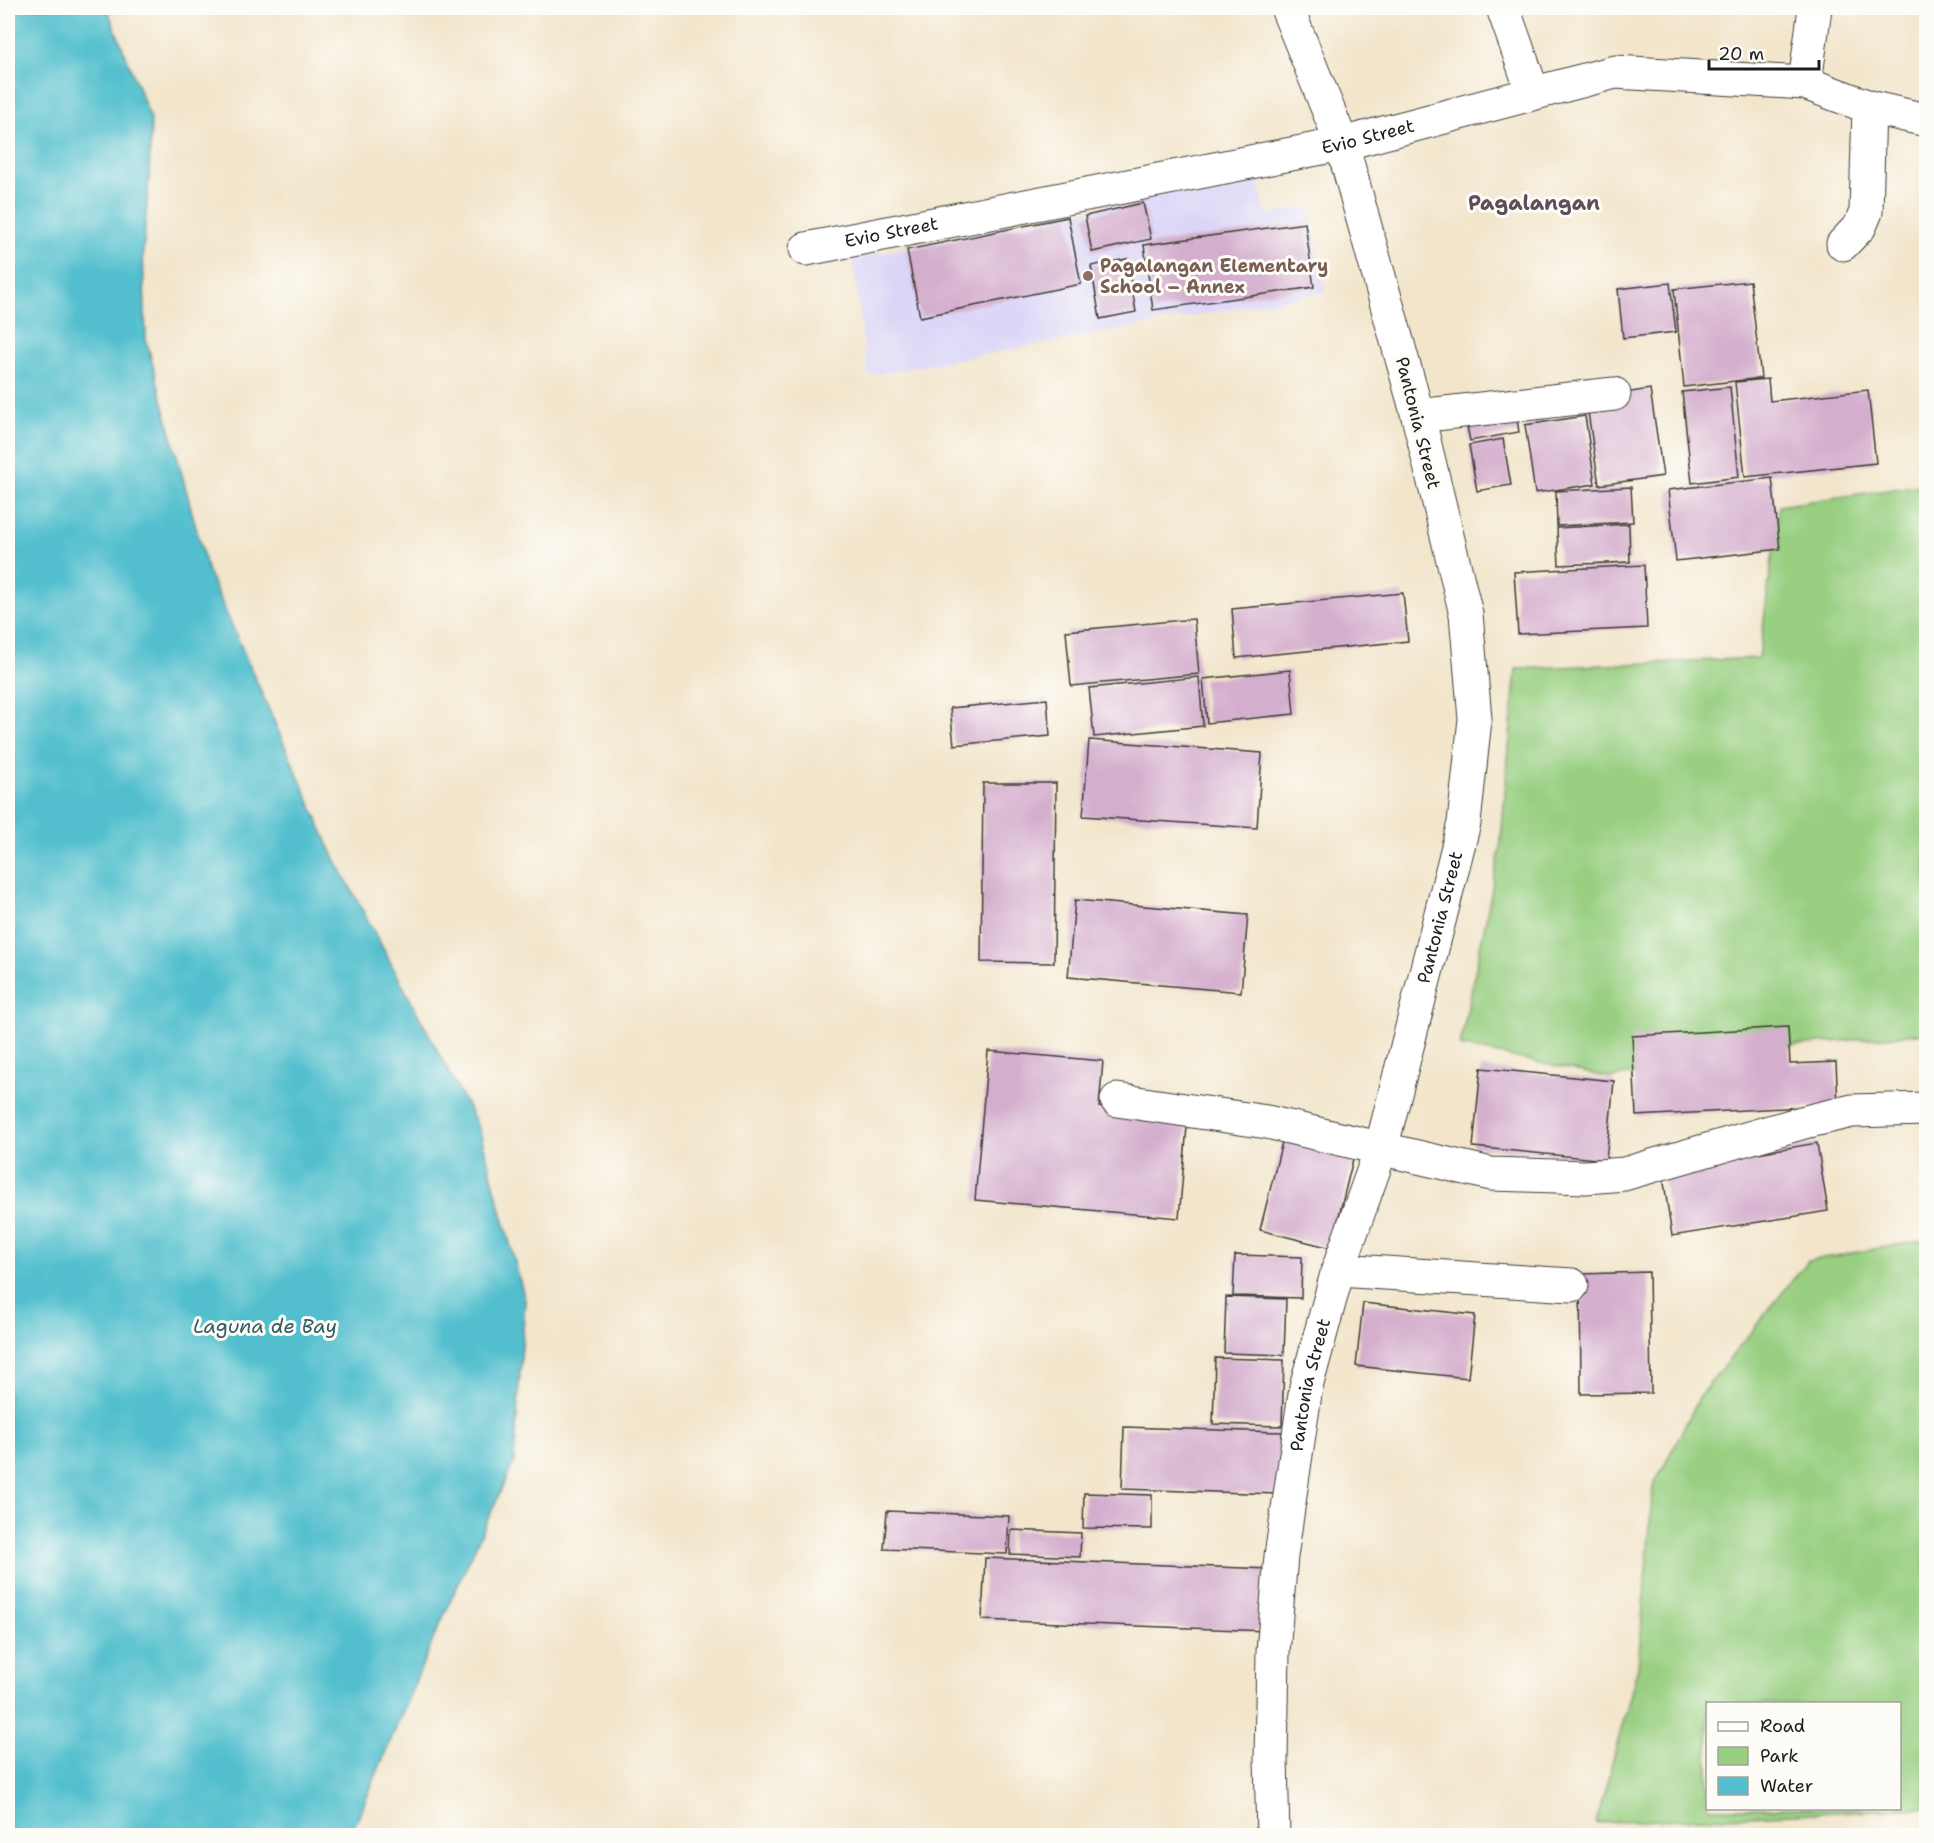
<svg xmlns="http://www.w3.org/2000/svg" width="1934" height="1843" viewBox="0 0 1934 1843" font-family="'Shantell Sans',sans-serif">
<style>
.built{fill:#dbd6f7}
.green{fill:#98cf81;stroke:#5a764e;stroke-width:1.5;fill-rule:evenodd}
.water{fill:#53bfce;stroke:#386e75;stroke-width:1.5}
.building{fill:#d4aecd}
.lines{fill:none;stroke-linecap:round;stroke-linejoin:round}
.minor-casing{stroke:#3c3a36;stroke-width:35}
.minor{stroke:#fff;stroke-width:33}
.education-dot{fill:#8d6e63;stroke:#fdfcf7;stroke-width:2}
.labels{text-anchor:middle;stroke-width:6;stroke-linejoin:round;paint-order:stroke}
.street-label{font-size:18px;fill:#1c1c1c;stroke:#fdfcf7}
.education-label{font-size:18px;font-weight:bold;fill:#785e54;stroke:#fdfcf7;text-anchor:start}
.water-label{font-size:20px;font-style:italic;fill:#325d63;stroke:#fdfcf7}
.quarter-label{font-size:21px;font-weight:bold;fill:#5c4f5a;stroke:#fdfcf7}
</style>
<rect width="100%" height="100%" fill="#fdfcf7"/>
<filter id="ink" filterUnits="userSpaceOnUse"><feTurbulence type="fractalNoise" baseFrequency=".0167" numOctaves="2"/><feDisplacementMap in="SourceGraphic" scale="12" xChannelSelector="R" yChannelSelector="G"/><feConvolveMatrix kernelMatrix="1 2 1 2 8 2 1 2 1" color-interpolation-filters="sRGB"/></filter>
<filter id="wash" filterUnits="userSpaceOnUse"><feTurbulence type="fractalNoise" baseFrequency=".008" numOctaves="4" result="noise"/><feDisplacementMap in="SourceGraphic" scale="24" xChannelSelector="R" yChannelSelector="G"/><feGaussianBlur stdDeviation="1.35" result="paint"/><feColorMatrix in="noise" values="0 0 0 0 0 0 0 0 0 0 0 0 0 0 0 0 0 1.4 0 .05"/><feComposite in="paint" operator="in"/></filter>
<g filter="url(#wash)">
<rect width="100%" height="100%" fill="#f2e5cb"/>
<polygon class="built" points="1257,175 1266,214 1309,207 1325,292 868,376 852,259"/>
<g class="green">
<polygon points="1926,484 1926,1033 1778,1047 1611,1078 1460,1046 1500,850 1516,669 1759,658 1779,506"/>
<path d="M 1926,1240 L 1926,1808 L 1596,1823 L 1638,1667 L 1653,1487 L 1702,1393 L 1808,1261 ZM 1708,1704 L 1900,1704 L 1900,1808 L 1708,1808 Z"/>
</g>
<polygon class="water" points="8,8 107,8 151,120 149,178 143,252 146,339 207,569 333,855 479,1128 525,1300 514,1462 435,1635 351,1835 8,1835"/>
<g id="blocks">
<g class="building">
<polygon points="1143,203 1151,239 1092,252 1085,216"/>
<polygon points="1068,217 1081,284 920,317 907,250"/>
<polygon points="1305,223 1314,287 1153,310 1144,245"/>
<polygon points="1127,259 1136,312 1100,319 1091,266"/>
<polygon points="1750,281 1761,378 1684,387 1674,289"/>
<polygon points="1670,283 1676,332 1623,338 1618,289"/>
<polygon points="1768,379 1770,401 1868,390 1876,463 1745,477 1735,382"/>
<polygon points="1730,387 1739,477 1692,483 1682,392"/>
<polygon points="1650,389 1663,476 1599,485 1586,399"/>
<polygon points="1515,408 1519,432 1470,441 1465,417"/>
<polygon points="1585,416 1595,484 1535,493 1525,425"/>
<polygon points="1503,439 1511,485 1477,491 1469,445"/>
<polygon points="1772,478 1780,549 1676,561 1668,490"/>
<polygon points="1631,487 1633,522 1557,526 1556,491"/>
<polygon points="1629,524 1630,562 1559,565 1557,528"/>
<polygon points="1644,565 1647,628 1518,634 1514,572"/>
<polygon points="1403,593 1408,641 1236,658 1232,609"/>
<polygon points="1194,619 1199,674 1071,686 1066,631"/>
<polygon points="1290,670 1294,714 1207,723 1203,679"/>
<polygon points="1199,677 1203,726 1094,737 1089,688"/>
<polygon points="1047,699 1050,736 954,745 950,708"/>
<polygon points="1089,740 1262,753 1257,828 1083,816"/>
<polygon points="983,783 1056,783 1054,963 981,962"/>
<polygon points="1075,900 1248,915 1241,992 1068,977"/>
<polygon points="1788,1027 1790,1064 1836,1062 1838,1105 1636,1116 1632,1036"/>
<polygon points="988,1051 1103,1061 1099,1107 1188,1115 1179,1218 975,1200"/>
<polygon points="1481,1068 1614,1081 1606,1160 1473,1147"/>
<polygon points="1284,1134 1355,1151 1331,1248 1260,1230"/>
<polygon points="1817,1143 1828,1211 1672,1236 1662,1169"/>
<polygon points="1235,1255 1302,1257 1301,1298 1233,1296"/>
<polygon points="1649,1272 1651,1393 1581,1394 1580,1274"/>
<polygon points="1226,1297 1286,1299 1284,1355 1224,1353"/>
<polygon points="1363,1303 1475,1315 1468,1378 1356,1366"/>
<polygon points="1215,1358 1284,1360 1282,1426 1213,1424"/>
<polygon points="1124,1427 1282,1432 1279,1494 1122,1489"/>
<polygon points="1084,1493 1152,1495 1152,1529 1083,1528"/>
<polygon points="887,1511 1009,1516 1007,1554 884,1549"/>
<polygon points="1011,1530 1081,1533 1080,1557 1010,1554"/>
<polygon points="985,1558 1269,1569 1266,1631 982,1620"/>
</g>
</g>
</g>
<g filter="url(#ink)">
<use href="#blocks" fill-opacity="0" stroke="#3c3a36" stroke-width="1.5"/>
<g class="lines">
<defs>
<g id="minor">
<polyline points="1503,8 1533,93"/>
<polyline points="1805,83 1815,8"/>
<polyline points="1843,244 1860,226 1866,212 1869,107"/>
<path id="s1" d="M 806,249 L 1342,144 L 1615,72 L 1805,83 L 1869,107 L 1926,120"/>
<polyline points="1418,416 1614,394"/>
<polyline points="1117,1100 1267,1122 1491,1174 1586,1177 1624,1174 1801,1123 1852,1111 1926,1109"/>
<polyline points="1338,1270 1572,1285"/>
<path id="s2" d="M 1273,1836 L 1271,1759 L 1273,1652 L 1281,1556 L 1306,1387 L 1338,1270 L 1381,1149 L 1464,823 L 1475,719 L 1466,614 L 1418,416 L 1342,144 L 1287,8"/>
</g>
</defs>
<use href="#minor" class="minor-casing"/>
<use href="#minor" class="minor"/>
</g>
</g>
<circle class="education-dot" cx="1088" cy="276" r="6"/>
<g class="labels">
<g class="street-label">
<text dy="6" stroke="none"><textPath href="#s1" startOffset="573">Evio Street</textPath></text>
<text dy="6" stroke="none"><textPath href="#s1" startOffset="87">Evio Street</textPath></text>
<text transform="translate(1418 423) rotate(76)" y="6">Pantonia Street</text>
<text dy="6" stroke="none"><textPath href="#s2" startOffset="940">Pantonia Street</textPath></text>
<text dy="6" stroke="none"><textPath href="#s2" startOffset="454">Pantonia Street</textPath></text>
</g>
<g class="education-label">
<text x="1100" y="272">Pagalangan Elementary<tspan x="1100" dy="21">School – Annex</tspan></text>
</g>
<g class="water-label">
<text x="265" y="1333">Laguna de Bay</text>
</g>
<g class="quarter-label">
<text x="1534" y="210">Pagalangan</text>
</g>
</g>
<rect width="1934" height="1843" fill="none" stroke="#fdfcf7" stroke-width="30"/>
<rect x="1706" y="1702" width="195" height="108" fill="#fdfcf7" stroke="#a3a29f" stroke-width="1.5"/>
<rect x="1718" y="1722" width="30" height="9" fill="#ffffff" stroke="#a3a29f" stroke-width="1.5"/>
<text x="1760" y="1732" font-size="18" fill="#1c1c1c">Road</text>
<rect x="1718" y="1747" width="30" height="18" fill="#98cf81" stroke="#a3a29f" stroke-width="1.5"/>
<text x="1760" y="1762" font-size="18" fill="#1c1c1c">Park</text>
<rect x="1718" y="1777" width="30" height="18" fill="#53bfce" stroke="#a3a29f" stroke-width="1.5"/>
<text x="1760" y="1792" font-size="18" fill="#1c1c1c">Water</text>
<path d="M1709 60v9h110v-9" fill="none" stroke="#1c1c1c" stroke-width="3"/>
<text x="1718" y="60" font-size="18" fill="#1c1c1c" stroke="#fdfcf7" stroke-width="4.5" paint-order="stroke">20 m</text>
</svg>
